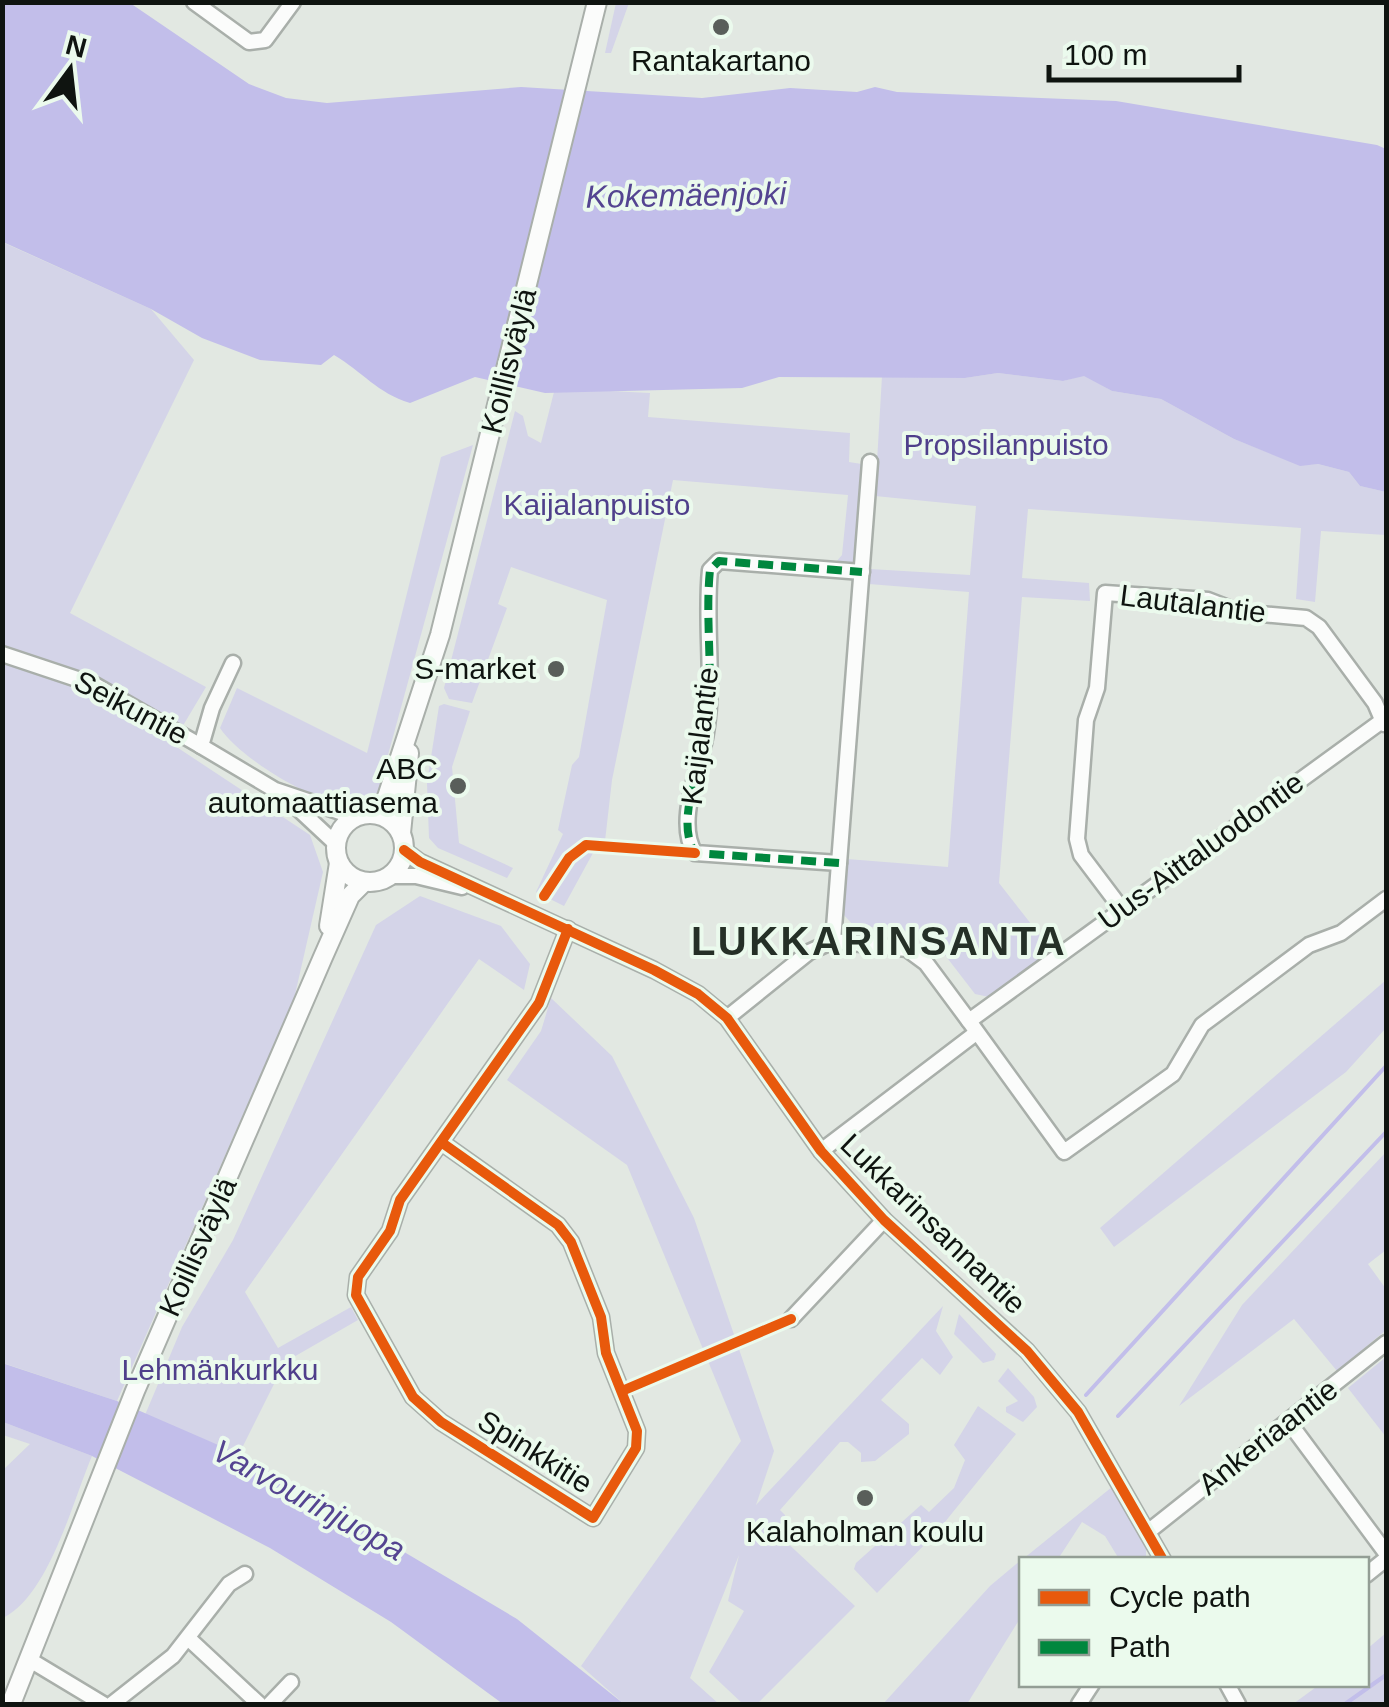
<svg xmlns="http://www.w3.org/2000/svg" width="1389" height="1707" viewBox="0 0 1389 1707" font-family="Helvetica,sans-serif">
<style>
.green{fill:#d4d4e8}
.water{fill:#c2beea}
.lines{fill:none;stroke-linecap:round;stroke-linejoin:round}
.stream{stroke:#c2beea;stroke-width:4}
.minor-casing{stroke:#a9afaa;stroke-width:19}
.major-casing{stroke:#a9afaa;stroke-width:22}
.minor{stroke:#fbfcfb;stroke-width:14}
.major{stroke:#fbfcfb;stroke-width:18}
.quiet{stroke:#00873e;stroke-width:8;stroke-dasharray:15 8;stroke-linecap:butt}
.cycleway-casing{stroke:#ebfaed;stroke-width:16}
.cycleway{stroke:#e8590c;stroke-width:10}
.poi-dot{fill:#595e5a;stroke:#ebfaed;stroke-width:4}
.labels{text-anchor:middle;stroke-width:8;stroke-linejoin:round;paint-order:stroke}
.poi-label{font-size:30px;fill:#0f1410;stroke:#ebfaed}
.street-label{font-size:30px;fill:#0f1410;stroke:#ebfaed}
.park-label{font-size:30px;fill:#4f3f8b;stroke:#ebfaed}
.water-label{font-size:32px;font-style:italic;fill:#544491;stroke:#ebfaed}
.district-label{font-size:40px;font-weight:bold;letter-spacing:2.5px;fill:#253027;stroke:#ebfaed}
</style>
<rect width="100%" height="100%" fill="#e2e8e2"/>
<g class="green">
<polygon points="616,3 629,3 611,53 605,53"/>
<polygon points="2,242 151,309 194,360 70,613 206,687 172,744 310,835 323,872 294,999 117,1401 3,1363"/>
<polygon points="998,373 1063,381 1084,375 1112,391 1161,399 1234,439 1300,465 1318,464 1349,472 1360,486 1386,492 1386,535 1321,531 1315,602 1296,599 1301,528 1028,509 1022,578 1089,583 1090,601 1022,597 999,883 1053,952 989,997 975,994 928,933 853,925 844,915 847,859 948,867 969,592 869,584 870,569 970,575 976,506 875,496 882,376 965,378"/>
<polygon points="588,390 650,393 648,417 850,433 849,462 868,465 860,555 851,563 836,562 842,555 848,495 673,480 612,780 605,841 599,842 564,906 536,892 563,834 558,830 572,765 579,757 607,600 511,567 498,604 507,608 472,703 449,699 444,688 515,411 523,416 528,436 541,443 554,392"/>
<path d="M 473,445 L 377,795 C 368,798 355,805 346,804 C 310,801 239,757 220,728 L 237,688 L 367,753 L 441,457 Z"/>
<polygon points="444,704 470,711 452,767 459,843 513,868 507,878 438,848 429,838 427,783 439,706"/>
<polygon points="420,896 501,926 530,964 524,990 479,959 245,1292 278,1348 351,1307 358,1320 285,1362 239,1454 145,1415 182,1327 233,1240 376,925"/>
<polygon points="1386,980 1386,1028 1346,1072 1114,1247 1100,1228"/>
<polygon points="551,998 612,1056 694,1218 774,1451 756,1505 943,1306 936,1331 953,1357 940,1375 922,1358 881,1400 909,1424 909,1434 875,1461 861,1462 861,1453 848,1442 840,1442 780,1510 785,1515 782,1538 855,1606 757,1704 743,1704 709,1672 744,1611 728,1601 739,1555 690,1678 719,1704 624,1704 581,1666 741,1441 627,1165 507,1080 541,1031"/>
<polygon points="1386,1152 1386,1250 1368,1264 1386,1289 1386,1330 1337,1371 1294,1319 1179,1406 1242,1305"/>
<polygon points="959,1314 996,1354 994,1360 983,1363 954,1334"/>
<polygon points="1386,1357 1386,1437 1348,1388"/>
<polygon points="1008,1368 1034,1397 1037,1407 1023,1422 1006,1412 1006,1407 1018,1401 998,1381"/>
<polygon points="978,1406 1016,1434 936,1533 877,1593 854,1569 856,1563 921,1505 929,1512 954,1488 965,1460 954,1445"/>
<path d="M 3,1422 L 92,1456 C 72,1503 49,1595 3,1618 L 3,1470 L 30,1444 L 3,1435 Z"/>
<polygon points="1112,1487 1146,1549 1146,1559 1119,1559 1105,1536 1082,1522 1058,1559 1023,1559"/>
<polygon points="1021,1560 1021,1617 967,1704 883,1704 990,1586"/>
<polygon points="1386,1633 1386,1704 1293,1704 1319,1685 1366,1684 1367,1649"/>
</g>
<g class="water">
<path d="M 3,3 L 130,3 L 249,84 L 286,98 L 327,103 L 521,87 L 702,98 L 790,88 L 857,92 L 875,87 L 897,92 L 1116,101 L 1377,145 L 1386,149 L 1386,492 L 1360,486 L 1349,472 L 1318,464 L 1300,466 L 1234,439 L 1161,399 L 1112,391 L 1084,376 L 1063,381 L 998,373 L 965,378 L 779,377 L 742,388 L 545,393 L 475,377 L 410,403 C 377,393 363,372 334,355 L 321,365 L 260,360 L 202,338 L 151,309 L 3,242 Z"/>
<polygon points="2,1363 117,1401 239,1454 517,1619 624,1704 503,1704 391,1622 270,1548 92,1456 3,1422"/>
</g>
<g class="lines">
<g class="stream">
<polyline points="1086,1395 1386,1066"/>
<polyline points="1118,1416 1386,1132"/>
<polyline points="1345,1704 1386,1675"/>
</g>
<defs>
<g id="minor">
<polyline points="194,2 249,42 265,40 293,2"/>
<polyline points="2,654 95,685 201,746"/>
<polyline points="233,663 212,708 201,746 275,790 355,817"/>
<polyline points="292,803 336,844"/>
<polyline points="404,850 420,862 654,970 698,994 727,1018 821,1151 884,1220 1027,1351 1078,1412 1163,1560"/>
<path d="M 839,863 L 695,853 C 677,825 696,778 703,748 C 717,690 704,628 710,570 L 719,561 L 862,572"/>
<polyline points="389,876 416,876 462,887"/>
<polyline points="1121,908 1081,855 1077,839 1086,720 1097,688 1105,593 1208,600 1239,612 1306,618 1319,627 1375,703 1384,724"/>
<polyline points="833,941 870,462"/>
<polyline points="727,1018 809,952 833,941 907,949 926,963 969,1021 1386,718"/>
<polyline points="969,1021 1064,1152 1173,1074 1202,1025 1309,945 1341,933 1386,899"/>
<polyline points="441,1142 558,1225 571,1242 601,1317 606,1353 637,1431 636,1448 593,1518 441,1422 413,1397 356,1295 358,1277 390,1231 400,1200 539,1003 568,929"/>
<polyline points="821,1151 976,1033"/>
<polyline points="791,1319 884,1220"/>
<polyline points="1288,1421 1386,1553"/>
<polyline points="1149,1531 1386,1343"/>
<polyline points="1366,1575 1386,1559"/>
<polyline points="188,1638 259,1704"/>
<polyline points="30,1660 103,1704"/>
<polyline points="1227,1684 1238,1704"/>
<polyline points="112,1704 173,1656 229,1584 245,1574"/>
<polyline points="270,1704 291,1682"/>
<polyline points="1079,1704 1092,1684"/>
</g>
<g id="major">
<circle cx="370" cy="848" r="34"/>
<polyline points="364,814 381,806 387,797 440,635 597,2"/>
<polyline points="401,833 409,753"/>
<polyline points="329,926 339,863"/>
<polyline points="11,1704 135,1391 323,957 350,896 364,882"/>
</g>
</defs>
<use href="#minor" class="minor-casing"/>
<use href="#major" class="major-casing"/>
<use href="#minor" class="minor"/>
<use href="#major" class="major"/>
<path class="quiet" d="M 839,863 L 695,853 C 677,825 696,778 703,748 C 717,690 704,628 710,570 L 719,561 L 862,572"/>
<defs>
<g id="cycleway">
<polyline points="404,850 420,862 654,970 698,994 727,1018 821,1151 884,1220 1027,1351 1078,1412 1163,1560"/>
<polyline points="544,896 569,858 586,845 695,853"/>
<polyline points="441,1142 558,1225 571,1242 601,1317 606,1353 637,1431 636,1448 593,1518 441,1422 413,1397 356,1295 358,1277 390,1231 400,1200 539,1003 568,929"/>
<polyline points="622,1391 791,1319"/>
</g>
</defs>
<use href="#cycleway" class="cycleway-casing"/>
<use href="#cycleway" class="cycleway"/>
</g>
<g class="poi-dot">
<circle cx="721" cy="27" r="10"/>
<circle cx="556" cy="669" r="10"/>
<circle cx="458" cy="786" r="10"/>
<circle cx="865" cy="1498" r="10"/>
</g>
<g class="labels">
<g class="poi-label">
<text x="721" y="71">Rantakartano</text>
<text x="536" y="679" text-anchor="end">S-market</text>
<text x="438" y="779" text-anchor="end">ABC<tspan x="438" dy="34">automaattiasema</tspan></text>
<text x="865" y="1542">Kalaholman koulu</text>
</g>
<g class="street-label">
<text transform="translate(509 361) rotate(-76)" y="10">Koillisväylä</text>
<text transform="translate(1193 604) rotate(7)" y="10">Lautalantie</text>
<text transform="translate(131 708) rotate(28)" y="10">Seikuntie</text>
<text transform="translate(700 736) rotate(-83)" y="10">Kaijalantie</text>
<text transform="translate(1201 851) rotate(-36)" y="10">Uus-Aittaluodontie</text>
<text transform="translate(933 1224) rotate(44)" y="10">Lukkarinsannantie</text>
<text transform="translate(198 1247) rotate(-66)" y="10">Koillisväylä</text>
<text transform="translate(1268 1437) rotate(-38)" y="10">Ankeriaantie</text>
<text transform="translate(535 1452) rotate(32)" y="10">Spinkkitie</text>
</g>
<g class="park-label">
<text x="1006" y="455">Propsilanpuisto</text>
<text x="597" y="515">Kaijalanpuisto</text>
<text x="220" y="1380">Lehmänkurkku</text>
</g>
<g class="water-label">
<text transform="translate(686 195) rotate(-1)" y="11">Kokemäenjoki</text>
<text transform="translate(309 1500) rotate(29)" y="11">Varvourinjuopa</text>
</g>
<g class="district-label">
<text x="879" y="955">LUKKARINSANTA</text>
</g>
</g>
<rect width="1389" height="1707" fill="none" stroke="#0f1410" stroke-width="10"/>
<rect x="1019" y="1557" width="350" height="130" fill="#ebfaed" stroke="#939e95" stroke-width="2.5"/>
<rect x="1039" y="1590" width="50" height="15" fill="#e8590c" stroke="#939e95" stroke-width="2.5"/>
<text x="1109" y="1607" font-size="30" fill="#0f1410">Cycle path</text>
<rect x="1039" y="1640" width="50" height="15" fill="#00873e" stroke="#939e95" stroke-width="2.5"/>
<text x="1109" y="1657" font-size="30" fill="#0f1410">Path</text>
<g transform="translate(70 70) rotate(15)" stroke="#ebfaed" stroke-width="8" paint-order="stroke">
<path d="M0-8L18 38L0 25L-18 38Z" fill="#0f1410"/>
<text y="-15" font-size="28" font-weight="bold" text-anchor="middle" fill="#0f1410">N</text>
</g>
<path d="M1049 65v15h190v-15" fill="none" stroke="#0f1410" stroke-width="5"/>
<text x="1064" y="65" font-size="30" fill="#0f1410" stroke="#ebfaed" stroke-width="8" paint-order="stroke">100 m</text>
</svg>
